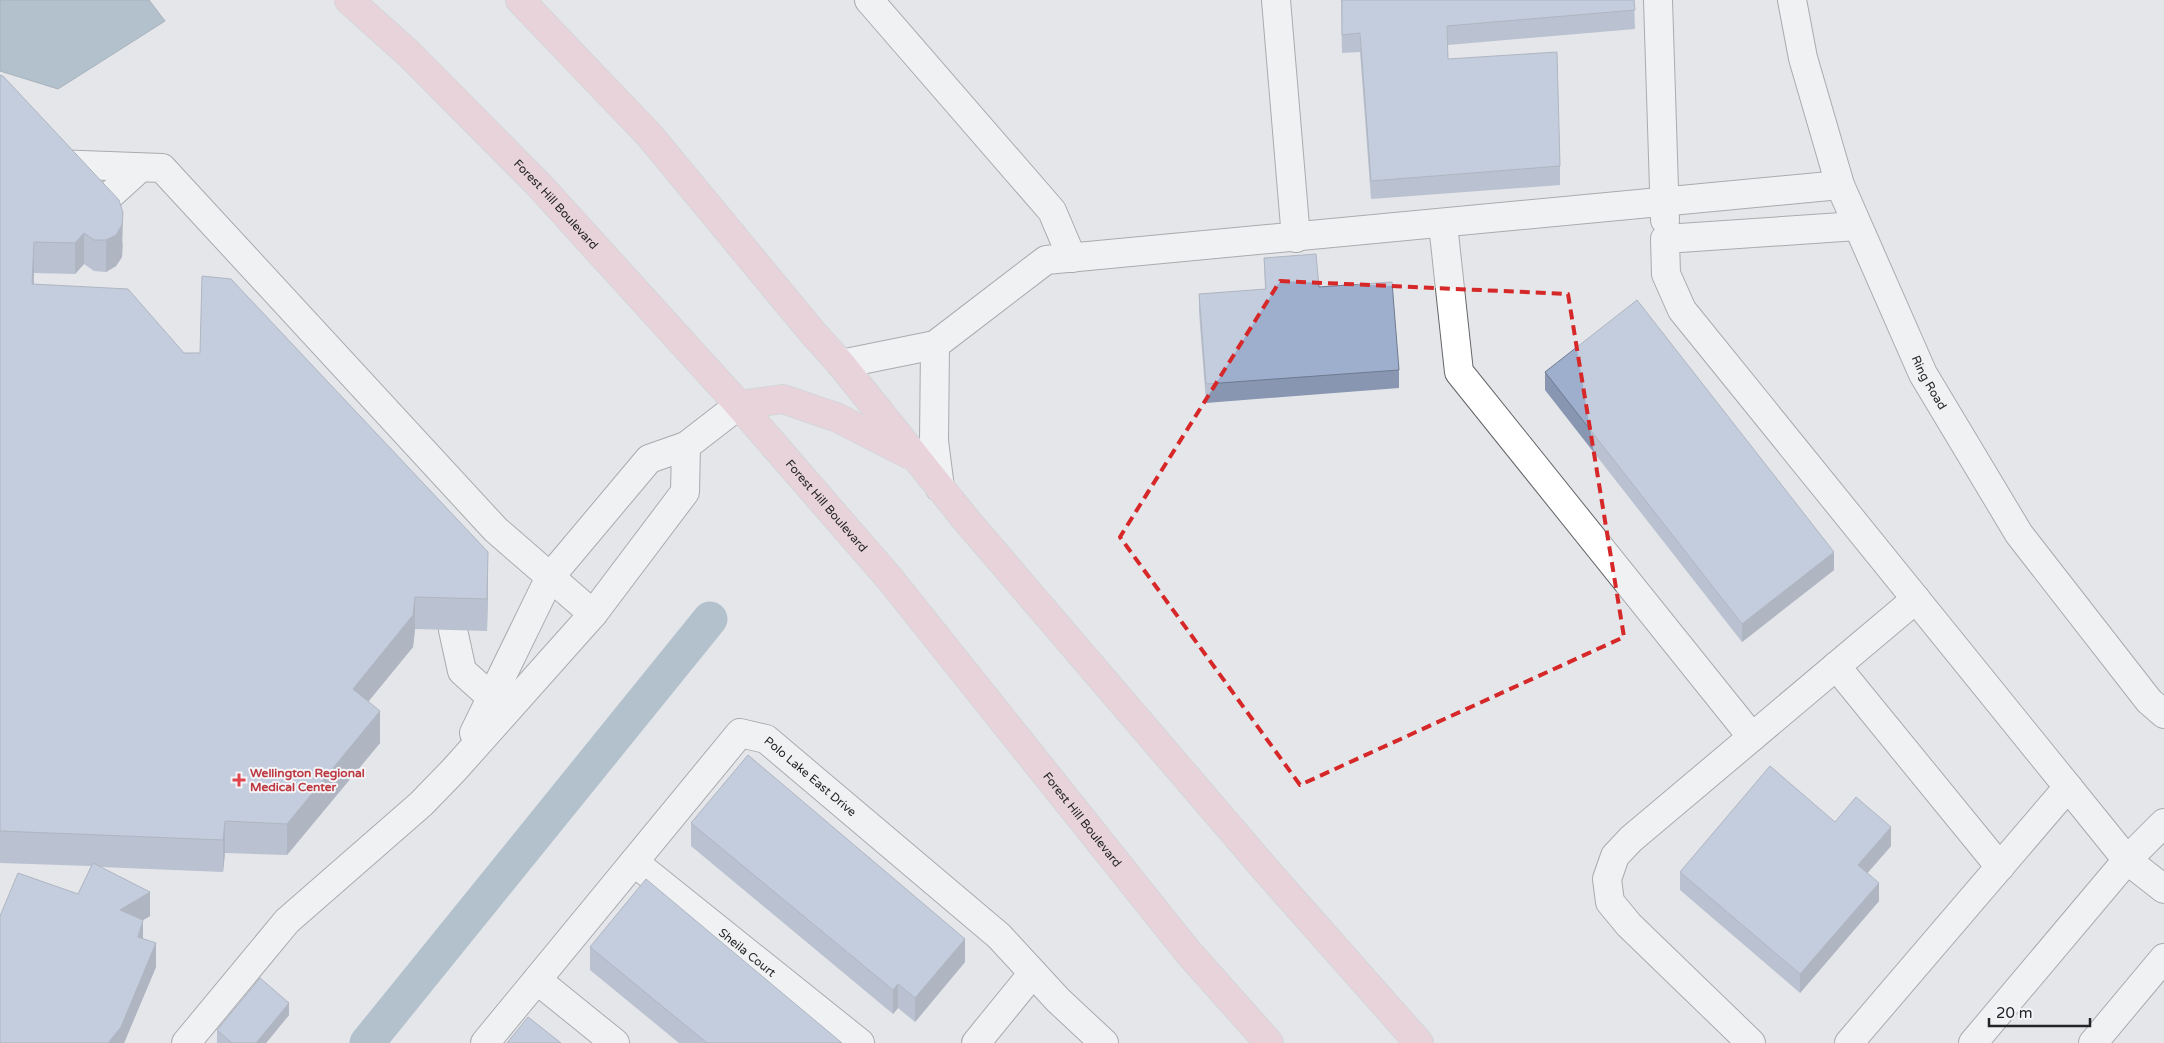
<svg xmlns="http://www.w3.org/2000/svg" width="2164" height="1043" viewBox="0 0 2164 1043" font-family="'Varela Round',sans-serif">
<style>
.water{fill:#7895ac;stroke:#5e7384}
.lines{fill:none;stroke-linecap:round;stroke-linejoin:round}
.canal{stroke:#7895ac;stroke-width:35}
.minor-casing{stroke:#626466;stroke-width:30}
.major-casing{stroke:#c1c2c2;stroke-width:30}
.minor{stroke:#fff;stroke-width:28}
.major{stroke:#edbdca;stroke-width:28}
.wall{fill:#8896b1}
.shaded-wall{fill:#6f7a90}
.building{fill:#9eafce;stroke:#6f7a90}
.marked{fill:none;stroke:#d62828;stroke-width:4;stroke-dasharray:10 6;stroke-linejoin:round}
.health-dot{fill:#e0444e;stroke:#f2f4f7;stroke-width:2}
.labels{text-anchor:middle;stroke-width:4;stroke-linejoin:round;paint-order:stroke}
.street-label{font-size:12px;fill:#232425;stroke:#f2f4f7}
.health-label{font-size:12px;font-weight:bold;fill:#be3a42;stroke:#f2f4f7;text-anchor:start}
</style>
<rect width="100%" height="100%" fill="#e4e6ea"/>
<polygon class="water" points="0,0 149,0 165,21 58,89 0,71"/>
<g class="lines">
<polyline class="canal" points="367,1043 710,619"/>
<defs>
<g id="minor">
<polyline points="869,0 1052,211 1072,258"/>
<polyline points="1276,0 1296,238"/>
<polyline points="1658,0 1665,220"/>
<path id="s1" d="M 1792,0 L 1803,58 L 1840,185 L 1923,374 L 2019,534 L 2149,701 L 2164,714"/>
<polyline points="55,164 162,168 496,530 593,614"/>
<polyline points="96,208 140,168"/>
<polyline points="1443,224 1459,372 1752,737"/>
<polyline points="1857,226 1665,239 1666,274 1682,310 2068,787 2127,860 2164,889"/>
<polyline points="935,345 934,441 940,488"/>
<polyline points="841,364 935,345 1046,260 1840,185"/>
<polyline points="453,630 462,671 492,698"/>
<polyline points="1836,666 2000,867"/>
<polyline points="474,733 550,577 649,459 686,446 739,405"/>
<path id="s2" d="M 634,862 L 860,1043"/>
<polyline points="537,980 615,1043"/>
<polyline points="186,1043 287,921 421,804 454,770 593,614 685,492 686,446"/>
<path id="s3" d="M 485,1043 L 740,733 L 766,739 L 999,936 L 1058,1000 L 1104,1043"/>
<polyline points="976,1043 1033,973"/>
<polyline points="1751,1043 1629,925 1610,902 1607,879 1615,856 1631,839 1916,599"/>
<polyline points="1849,1043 2068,787"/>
<polyline points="1973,1043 2127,860 2164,823"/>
<polyline points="2093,1043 2164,958"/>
</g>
<g id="major">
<path id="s4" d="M 349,0 L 409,54 L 539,185 L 739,405 L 890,579 L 1188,952 L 1269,1043"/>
<polyline points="520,0 650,136 813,333 841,364 967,521 1266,870 1419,1043"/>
<polyline points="739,405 783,399 838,418 908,454"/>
</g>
</defs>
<use href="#minor" class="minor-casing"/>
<use href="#major" class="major-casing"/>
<use href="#minor" class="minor"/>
<use href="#major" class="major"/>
</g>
<g class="wall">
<polygon points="1341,0 1634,0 1635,29 1448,45 1448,59 1560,166 1560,185 1371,199 1360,52 1342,53"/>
<polygon points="0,75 123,244 122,257 116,266 106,272 94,271 84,264 75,274 34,273 34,284 184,353 488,583 487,631 415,629 413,647 368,702 380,743 287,855 225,853 223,872 101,867 150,916 143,920 143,938 156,967 124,1043 0,1043 78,894 91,866 0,863"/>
<polygon points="1264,258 1319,287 1399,370 1399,388 1206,403 1199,312 1199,294 1265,289"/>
<polygon points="1545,372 1834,570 1742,642 1545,390"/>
<polygon points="1835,822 1891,846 1867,873 1879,901 1800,993 1680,890 1680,872"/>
<polygon points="691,823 965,962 915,1022 898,1008 893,1014 691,846"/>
<polygon points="590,947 842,1043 679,1043 590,970"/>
<polygon points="289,1015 266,1043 217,1043 217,1030"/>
</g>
<g class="shaded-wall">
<polygon points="123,213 122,257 116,266 106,272 106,240"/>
<polygon points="84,233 84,264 75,274 75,243"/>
<polygon points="34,242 34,273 32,315 32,284"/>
<polygon points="488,552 488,583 487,631 487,599"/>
<polygon points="1834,552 1834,570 1742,642 1742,624"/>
<polygon points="415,597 415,629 413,647 353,720 353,689"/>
<polygon points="380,711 380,743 287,855 287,824"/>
<polygon points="225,821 225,853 223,872 223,840"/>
<polygon points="1891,827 1891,846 1858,884 1858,865"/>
<polygon points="1879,883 1879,901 1800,993 1800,974"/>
<polygon points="150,892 150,916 120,934 120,910"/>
<polygon points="143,920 143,944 138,937"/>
<polygon points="965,939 965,962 915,1022 915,998"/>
<polygon points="156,943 156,967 124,1043 108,1043"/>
<polygon points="898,984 898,1008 893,1014 893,990"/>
<polygon points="289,1003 289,1015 266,1043 256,1043"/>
</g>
<g class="building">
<polygon points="1342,0 1634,0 1635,10 1447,26 1448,59 1557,52 1560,166 1371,181 1360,33 1342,35"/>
<polygon points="0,75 3,76 119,200 123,213 122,225 116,235 106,240 94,240 84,233 75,243 34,242 32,284 128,289 184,353 200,353 202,276 231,279 488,552 487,599 415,597 413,615 353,689 380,711 287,824 225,821 223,840 0,831"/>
<polygon points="1316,254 1319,287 1392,282 1399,370 1206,384 1199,294 1266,289 1264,258"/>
<polygon points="1637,300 1834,552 1742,624 1545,372"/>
<polygon points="748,755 965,939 915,998 898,984 893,990 691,823"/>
<polygon points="1770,766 1835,822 1856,797 1891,827 1858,865 1879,883 1800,974 1680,872"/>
<polygon points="93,863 150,892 120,910 143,920 138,937 156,943 121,1027 108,1043 0,1043 0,916 18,873 78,894"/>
<polygon points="646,879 842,1043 707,1043 590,947"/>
<polygon points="260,978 289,1003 256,1043 232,1043 217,1030"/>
<polygon points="528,1017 561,1043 507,1043"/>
</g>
<path d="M0 0H2164V1043H0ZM 1280,281 L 1568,294 L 1624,637 L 1300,785 L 1120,537 Z" fill="#e4e6ea" fill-opacity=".55" fill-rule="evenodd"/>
<path class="marked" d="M 1280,281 L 1568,294 L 1624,637 L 1300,785 L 1120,537 Z"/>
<path class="health-dot" d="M236.5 772.5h5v5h5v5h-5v5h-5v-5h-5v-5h5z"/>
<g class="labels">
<g class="street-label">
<text dy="4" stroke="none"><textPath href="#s4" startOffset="291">Forest Hill Boulevard</textPath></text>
<text dy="4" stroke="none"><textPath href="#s1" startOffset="408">Ring Road</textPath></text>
<text dy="4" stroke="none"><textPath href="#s4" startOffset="696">Forest Hill Boulevard</textPath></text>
<text dy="4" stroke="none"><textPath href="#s3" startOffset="486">Polo Lake East Drive</textPath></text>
<text dy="4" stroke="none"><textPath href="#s4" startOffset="1101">Forest Hill Boulevard</textPath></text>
<text dy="4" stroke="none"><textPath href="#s2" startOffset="145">Sheila Court</textPath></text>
</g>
<g class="health-label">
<text x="250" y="777">Wellington Regional<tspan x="250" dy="14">Medical Center</tspan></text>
</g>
</g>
<path d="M1989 1018v8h101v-8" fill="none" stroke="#232425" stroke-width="2.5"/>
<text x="1996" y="1018" font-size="15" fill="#232425" stroke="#f2f4f7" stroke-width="4" paint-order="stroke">20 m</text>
</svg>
